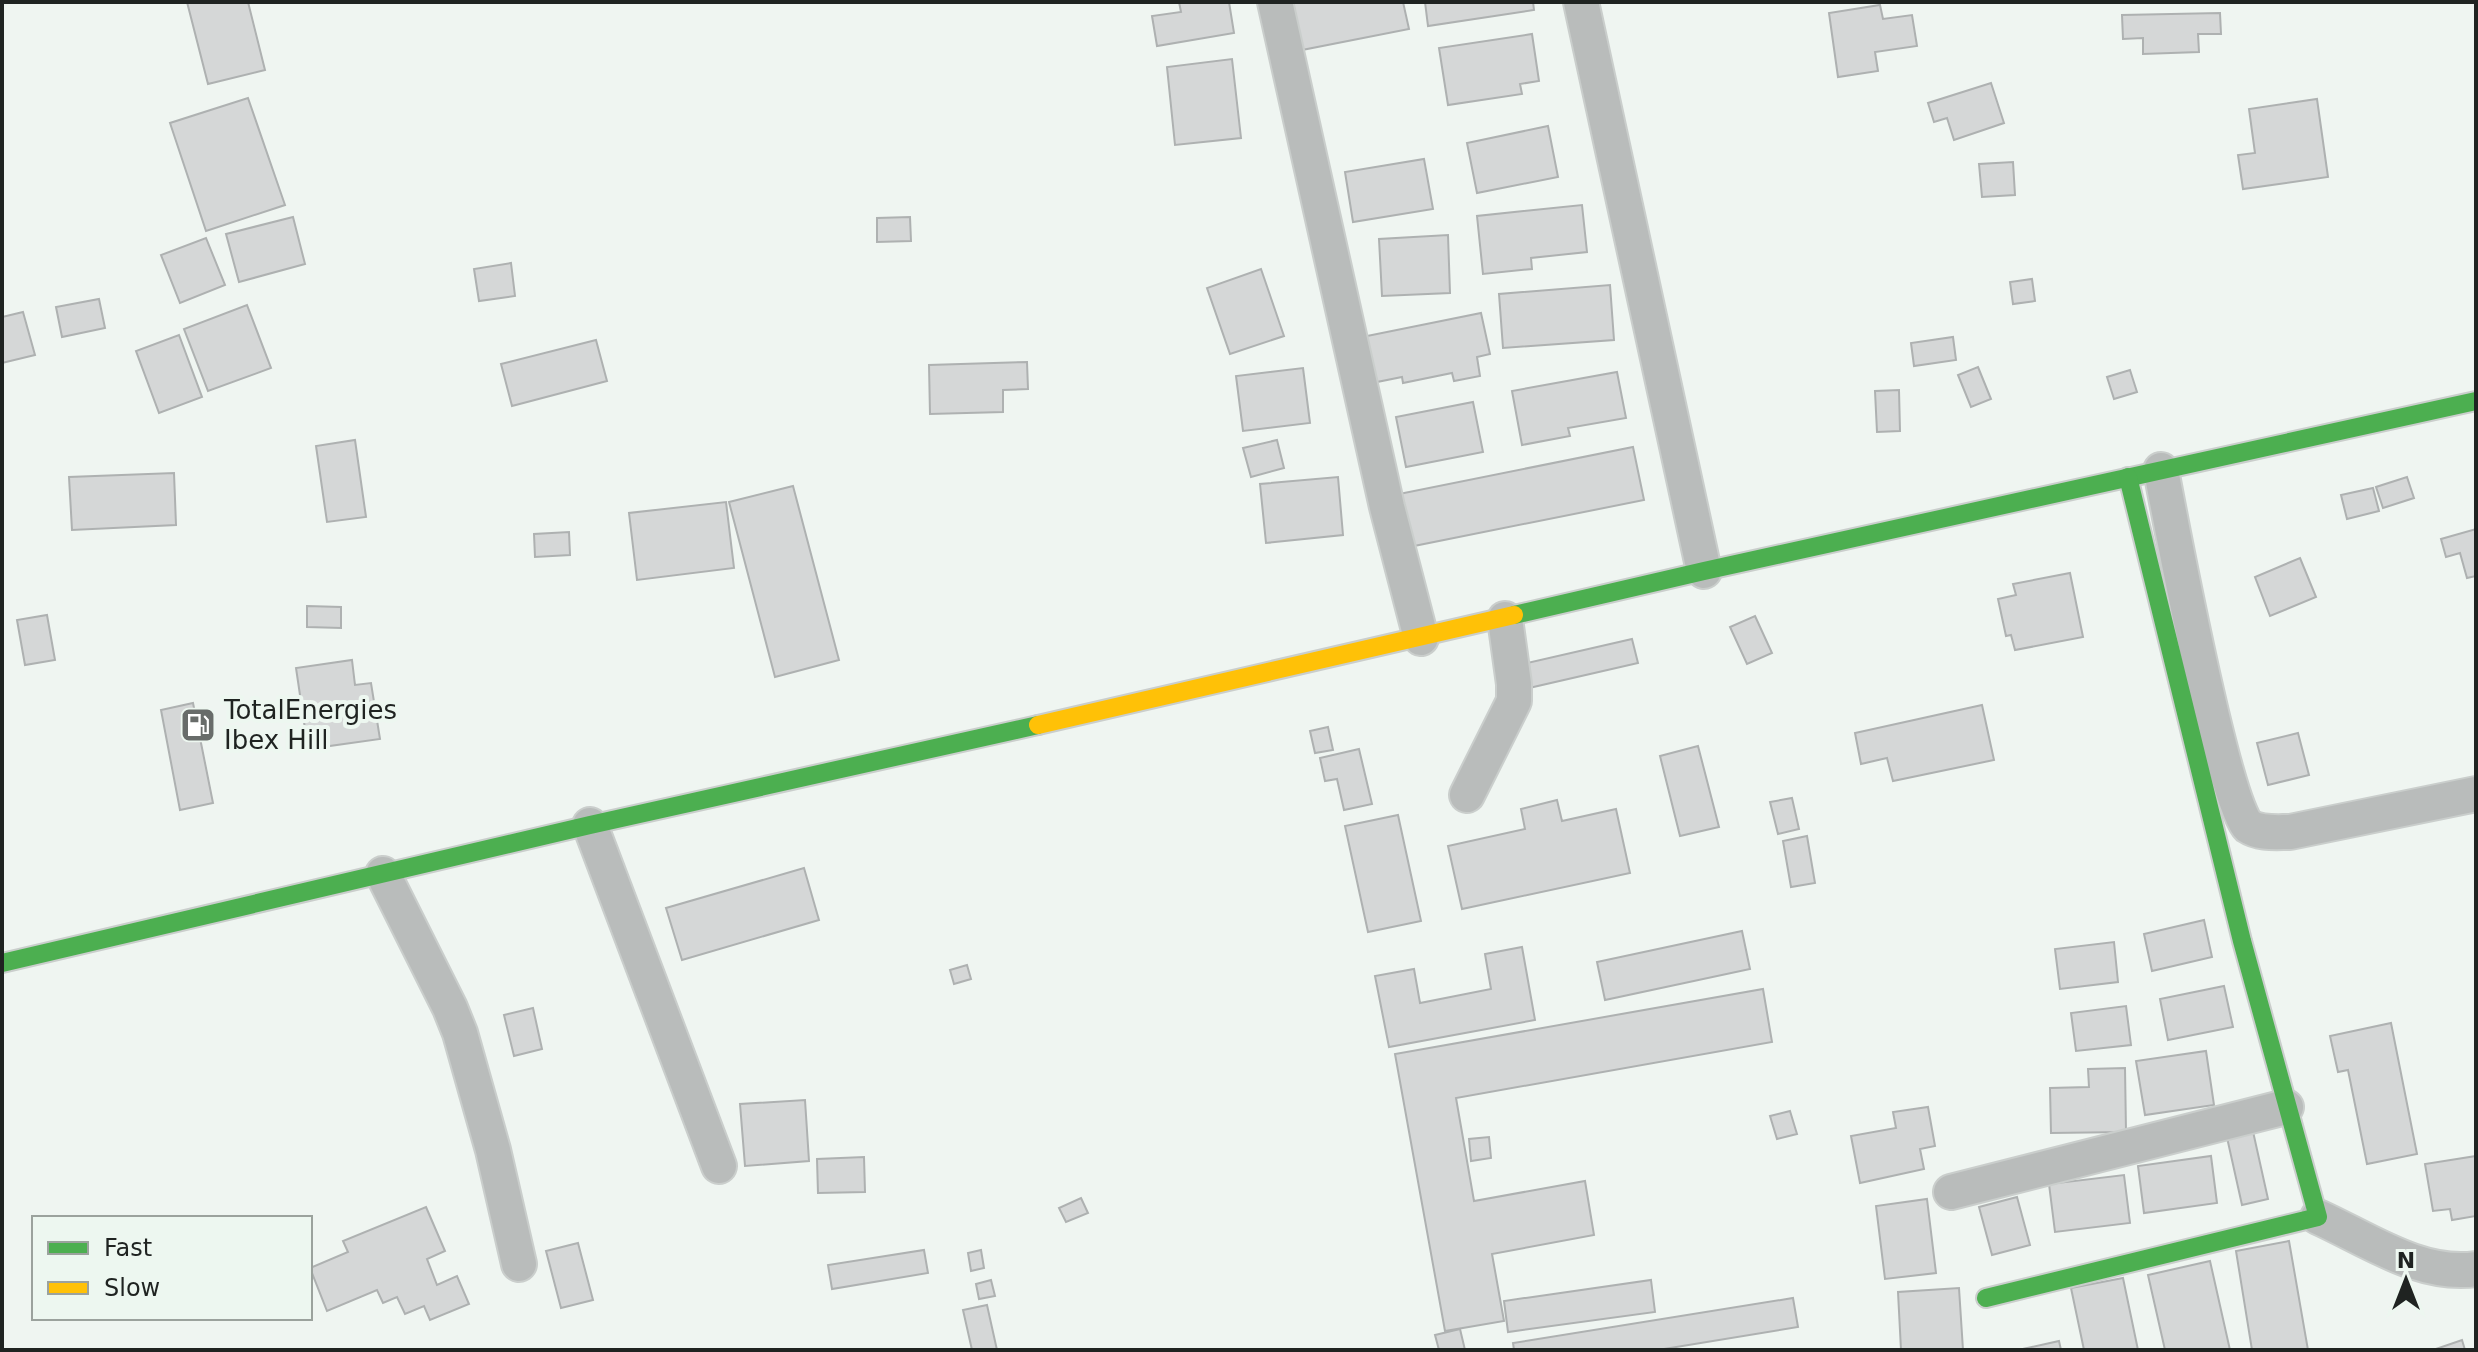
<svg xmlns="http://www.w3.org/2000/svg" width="2478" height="1352" viewBox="0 0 2478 1352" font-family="'DejaVu Sans',sans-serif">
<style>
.building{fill:#d5d7d7;stroke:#aeb1b1;stroke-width:2}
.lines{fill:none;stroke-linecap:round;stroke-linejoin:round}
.street-casing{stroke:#cacecc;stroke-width:38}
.fast-casing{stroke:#cacecc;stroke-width:22}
.slow-casing{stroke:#cacecc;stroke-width:22}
.street{stroke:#b9bcbb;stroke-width:34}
.fast{stroke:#4caf50;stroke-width:18}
.slow{stroke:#ffc107;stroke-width:18}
.labels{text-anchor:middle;stroke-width:8;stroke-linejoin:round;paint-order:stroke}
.poi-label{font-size:26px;fill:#1f2321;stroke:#edf7f0;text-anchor:start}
</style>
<rect width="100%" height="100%" fill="#eff5f1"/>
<g class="building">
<polygon points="187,2 248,2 265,70 208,84"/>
<polygon points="1179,2 1229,2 1234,33 1157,46 1152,16 1181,12"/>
<polygon points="1293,2 1403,2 1409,29 1302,50"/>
<polygon points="1425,2 1533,2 1534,10 1428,26"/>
<polygon points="1880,5 1883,19 1912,15 1917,46 1875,52 1878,71 1838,77 1829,13"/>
<polygon points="2220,13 2221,34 2198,34 2199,52 2143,54 2143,38 2123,39 2122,15"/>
<polygon points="1532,34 1539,81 1520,84 1522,94 1448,105 1439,48"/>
<polygon points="1232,59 1241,138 1175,145 1167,67"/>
<polygon points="1991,83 2004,123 1954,140 1947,118 1934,122 1928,103"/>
<polygon points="248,98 285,205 206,231 170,123"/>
<polygon points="2317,99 2328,177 2243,189 2238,155 2255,153 2249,109"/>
<polygon points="1548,126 1558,177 1477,193 1467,143"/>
<polygon points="1424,159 1433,209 1353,222 1345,172"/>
<polygon points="2013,162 2015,195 1982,197 1979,164"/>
<polygon points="1582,205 1587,252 1531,258 1532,269 1483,274 1477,216"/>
<polygon points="293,217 305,264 239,282 226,234"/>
<polygon points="910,217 911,241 877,242 877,218"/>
<polygon points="1448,235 1450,293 1382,296 1379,239"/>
<polygon points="206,238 225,285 180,303 161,255"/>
<polygon points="511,263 515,296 479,301 474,269"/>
<polygon points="1261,269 1284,336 1230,354 1207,288"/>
<polygon points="2032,279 2035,301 2013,304 2010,282"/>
<polygon points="1610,285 1614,340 1503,348 1499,294"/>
<polygon points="99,299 105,328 62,337 56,307"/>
<polygon points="247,305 271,368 208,391 184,329"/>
<polygon points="23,312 35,355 2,363 2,317"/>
<polygon points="1481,313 1490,354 1477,357 1480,376 1454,381 1452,373 1403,383 1402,377 1372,383 1362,337"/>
<polygon points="179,335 202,397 159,413 136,351"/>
<polygon points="1953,337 1956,360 1914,366 1911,343"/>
<polygon points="596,340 607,381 512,406 501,364"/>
<polygon points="1027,362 1028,389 1003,390 1003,412 930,414 929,365"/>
<polygon points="1978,367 1991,399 1971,407 1958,375"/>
<polygon points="1303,368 1310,423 1243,431 1236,376"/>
<polygon points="2130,370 2137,392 2114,399 2107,377"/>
<polygon points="1617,372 1626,418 1568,428 1570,436 1522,445 1512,391"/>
<polygon points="1899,390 1900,431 1877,432 1875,391"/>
<polygon points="1473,402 1483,452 1406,467 1396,417"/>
<polygon points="355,440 366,517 327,522 316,446"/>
<polygon points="1277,440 1284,468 1251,477 1243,448"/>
<polygon points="1633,447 1644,500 1404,548 1394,495"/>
<polygon points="174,473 176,525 72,530 69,477"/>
<polygon points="1338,477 1343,535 1266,543 1260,484"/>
<polygon points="2407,477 2414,498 2383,508 2376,487"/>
<polygon points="793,486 839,660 775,677 729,502"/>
<polygon points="2373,488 2379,511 2347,519 2341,495"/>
<polygon points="726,502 734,568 637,580 629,513"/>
<polygon points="2476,529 2476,576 2467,578 2460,553 2446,557 2441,539"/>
<polygon points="569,532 570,555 535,557 534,534"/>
<polygon points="2300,558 2316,597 2270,616 2255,577"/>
<polygon points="2070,573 2083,637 2015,650 2011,635 2006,636 1998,599 2016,595 2013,584"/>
<polygon points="307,606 341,607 341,628 307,627"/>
<polygon points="47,615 55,660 25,665 17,620"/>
<polygon points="1755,616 1772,653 1747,664 1730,627"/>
<polygon points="1632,639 1638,663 1529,688 1523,664"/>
<polygon points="352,660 355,685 371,683 380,739 308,749 296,668"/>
<polygon points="193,703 213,803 180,810 161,710"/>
<polygon points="1982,705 1994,760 1893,781 1887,758 1861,764 1855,733"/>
<polygon points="1328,727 1333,750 1315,753 1310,731"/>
<polygon points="2298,733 2309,775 2268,785 2257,743"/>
<polygon points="1698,746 1719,827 1680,836 1660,756"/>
<polygon points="1359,749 1372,804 1344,810 1337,779 1325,781 1320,758"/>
<polygon points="1792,798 1799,829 1778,834 1770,802"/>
<polygon points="1557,800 1562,821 1616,809 1630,873 1462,909 1448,846 1525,829 1521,809"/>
<polygon points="1398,815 1421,921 1368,932 1345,826"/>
<polygon points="1807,836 1815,883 1791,887 1783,841"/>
<polygon points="804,868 819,920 682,960 666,908"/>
<polygon points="2204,920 2212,957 2152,971 2144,934"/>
<polygon points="1742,931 1750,969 1605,1000 1597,962"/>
<polygon points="2114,942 2118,982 2060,989 2055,949"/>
<polygon points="1522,947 1535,1020 1389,1047 1375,976 1414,969 1420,1003 1491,989 1485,954"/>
<polygon points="967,965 971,979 954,984 950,970"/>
<polygon points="2224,986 2233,1027 2168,1040 2160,999"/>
<polygon points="1763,989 1772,1042 1456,1098 1474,1201 1585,1181 1594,1235 1492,1254 1504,1321 1445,1331 1395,1054"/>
<polygon points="2126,1006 2131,1045 2076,1051 2071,1013"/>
<polygon points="533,1008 542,1049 514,1056 504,1015"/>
<polygon points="2391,1023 2417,1154 2367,1164 2348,1070 2338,1072 2330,1036"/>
<polygon points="2206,1051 2214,1105 2145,1115 2136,1061"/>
<polygon points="2125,1068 2126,1132 2051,1133 2050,1088 2089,1087 2088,1069"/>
<polygon points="805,1100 809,1161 745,1166 740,1104"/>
<polygon points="1928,1107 1935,1146 1920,1149 1924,1169 1860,1183 1851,1136 1896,1128 1893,1112"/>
<polygon points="1790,1111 1797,1134 1777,1139 1770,1116"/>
<polygon points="2252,1127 2268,1199 2242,1205 2226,1133"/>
<polygon points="1489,1137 1491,1158 1471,1161 1469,1139"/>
<polygon points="2211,1156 2217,1203 2144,1213 2138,1166"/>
<polygon points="2476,1156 2476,1216 2452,1220 2450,1209 2433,1211 2425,1164"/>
<polygon points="864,1157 865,1192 818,1193 817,1159"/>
<polygon points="2124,1175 2130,1223 2055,1232 2049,1184"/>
<polygon points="2017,1197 2030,1245 1992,1255 1979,1207"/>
<polygon points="1081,1198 1088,1213 1066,1222 1059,1208"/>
<polygon points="1927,1199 1936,1273 1885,1279 1876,1206"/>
<polygon points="426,1207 445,1251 427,1259 437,1285 457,1276 469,1304 430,1320 424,1306 405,1314 397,1297 383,1303 377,1290 327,1311 310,1268 348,1252 343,1241"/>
<polygon points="2289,1241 2308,1350 2252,1350 2236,1251"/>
<polygon points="578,1243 593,1300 561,1308 546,1251"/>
<polygon points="924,1250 928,1273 832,1289 828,1265"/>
<polygon points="981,1250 984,1268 971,1271 968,1253"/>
<polygon points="2210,1261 2230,1350 2165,1350 2148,1275"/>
<polygon points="2123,1278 2138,1350 2084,1350 2071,1288"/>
<polygon points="991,1280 995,1296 979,1299 976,1284"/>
<polygon points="1651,1280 1655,1312 1508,1332 1504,1301"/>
<polygon points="1959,1288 1963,1350 1901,1350 1898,1292"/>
<polygon points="1793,1298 1798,1327 1658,1350 1514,1350 1513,1343"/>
<polygon points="987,1305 997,1350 972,1350 963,1310"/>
<polygon points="1460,1329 1465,1350 1439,1350 1435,1335"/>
<polygon points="2462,1340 2465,1350 2433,1350"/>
<polygon points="2059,1341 2061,1350 2018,1350"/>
</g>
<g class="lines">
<defs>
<g id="street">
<polyline points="1275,2 1387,507 1421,638"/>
<polyline points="1581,2 1704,571"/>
<path d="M 2161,470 C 2170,518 2224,807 2248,826 C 2260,834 2276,832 2290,832 L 2476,794"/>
<polyline points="1467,795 1514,701 1514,684 1505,619"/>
<polyline points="590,825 719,1166"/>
<polyline points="383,874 450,1008 460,1033 493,1150 519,1264"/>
<polyline points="1951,1192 2286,1107"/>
<path d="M 2318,1217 C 2367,1239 2420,1277 2476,1269"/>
</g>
<g id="fast">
<polyline points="1514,615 1704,571 2476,401"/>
<polyline points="2,963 590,825 1038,725"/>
<polyline points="1986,1298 2318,1217 2242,941 2128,477"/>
</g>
<polyline id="slow" points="1038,725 1514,615"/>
</defs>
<use href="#street" class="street-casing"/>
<use href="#fast" class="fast-casing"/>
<use href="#slow" class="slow-casing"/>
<use href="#street" class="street"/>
<use href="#fast" class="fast"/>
<use href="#slow" class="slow"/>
</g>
<defs>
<symbol id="fuel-square" viewBox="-11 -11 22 22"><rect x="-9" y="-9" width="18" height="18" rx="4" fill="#686c6a" stroke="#edf7f0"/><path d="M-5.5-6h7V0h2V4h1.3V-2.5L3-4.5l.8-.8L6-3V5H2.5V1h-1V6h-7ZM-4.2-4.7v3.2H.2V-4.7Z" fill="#fff"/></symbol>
</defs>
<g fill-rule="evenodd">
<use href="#fuel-square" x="178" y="705" width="40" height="40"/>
</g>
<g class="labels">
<g class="poi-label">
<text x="224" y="719">TotalEnergies<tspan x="224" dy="30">Ibex Hill</tspan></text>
</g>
</g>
<rect width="2478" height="1352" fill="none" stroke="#1f2321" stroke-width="8"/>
<rect x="32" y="1216" width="280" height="104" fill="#edf7f0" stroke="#9ba29d" stroke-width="2"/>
<rect x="48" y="1242" width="40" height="12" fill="#4caf50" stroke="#9ba29d" stroke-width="2"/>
<text x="104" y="1256" font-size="24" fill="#1f2321">Fast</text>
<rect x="48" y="1282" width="40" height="12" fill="#ffc107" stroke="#9ba29d" stroke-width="2"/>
<text x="104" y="1296" font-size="24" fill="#1f2321">Slow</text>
<g transform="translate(2406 1280)" stroke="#edf7f0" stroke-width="6" paint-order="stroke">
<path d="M0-6L14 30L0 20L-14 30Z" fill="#1f2321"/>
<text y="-12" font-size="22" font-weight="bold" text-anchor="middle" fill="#1f2321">N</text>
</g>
</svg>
